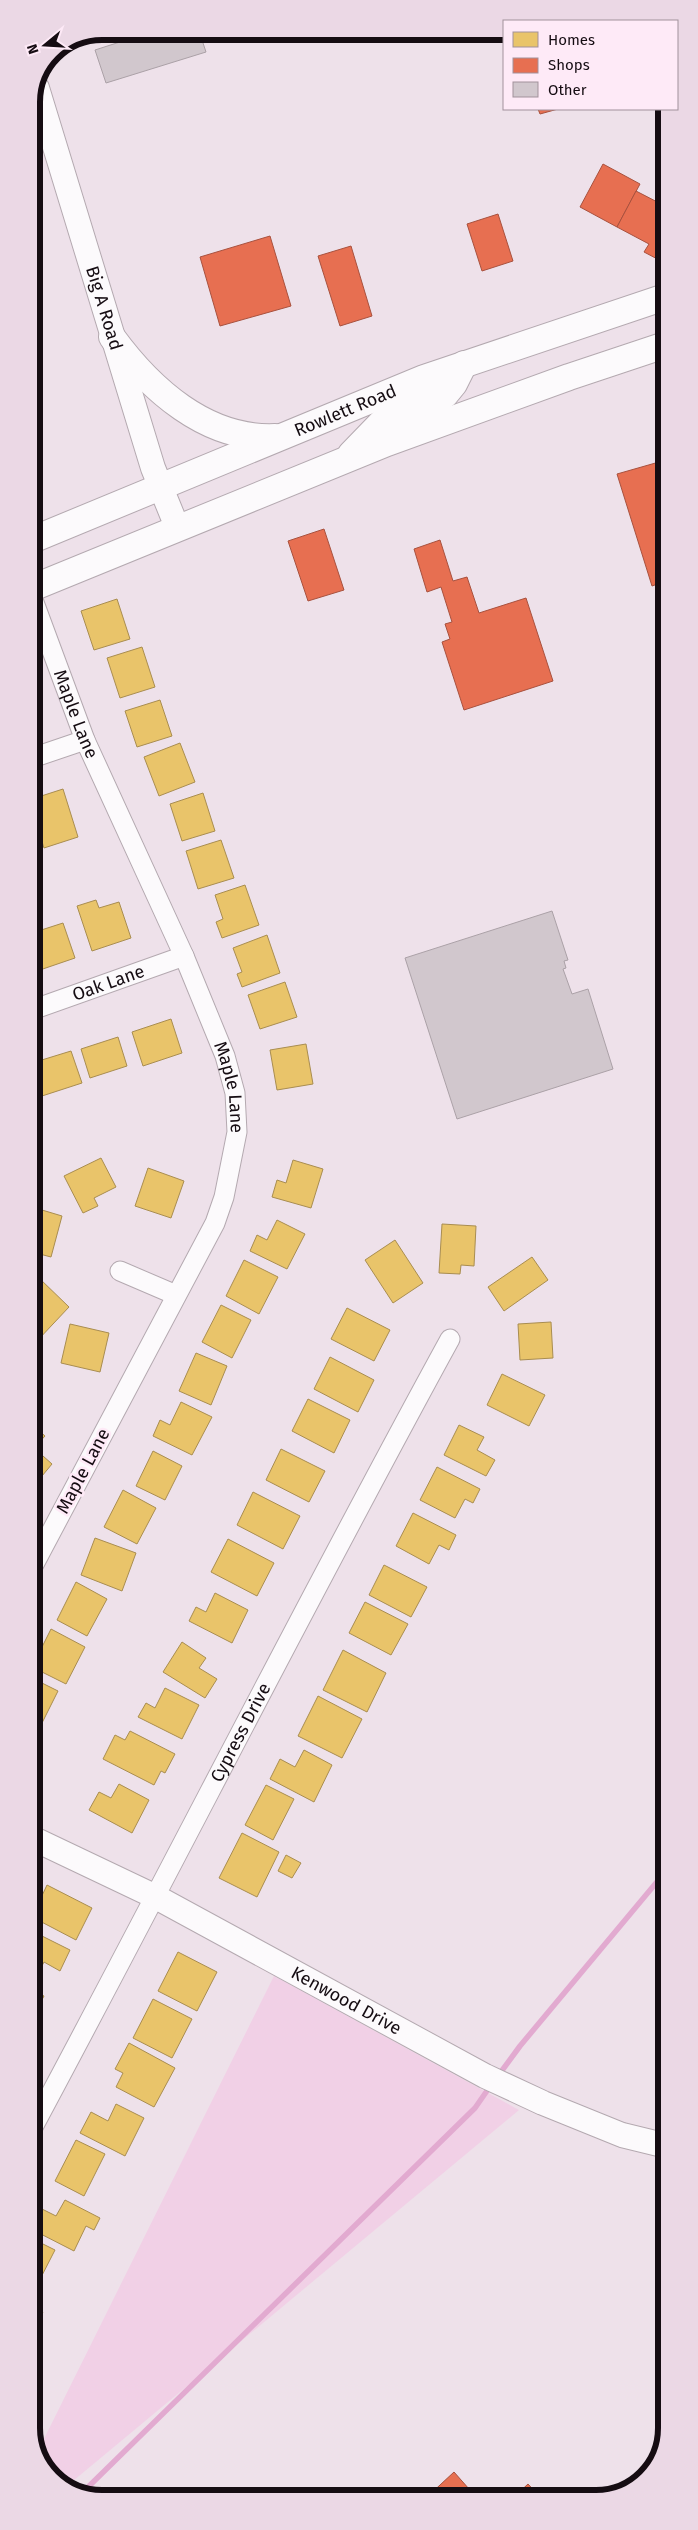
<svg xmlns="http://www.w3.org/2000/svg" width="698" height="2530" viewBox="0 0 698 2530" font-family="'Fira Sans',sans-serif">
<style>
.green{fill:#f1d0e6}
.homes{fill:#e9c46a;stroke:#a98d50}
.shops{fill:#e76f51;stroke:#a8513e}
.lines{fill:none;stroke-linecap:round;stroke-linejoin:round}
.stream{stroke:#e2aad0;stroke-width:5.5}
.building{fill:#d1c7cd;stroke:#aba1a7}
.minor-casing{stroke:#b4a9b0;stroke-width:21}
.tertiary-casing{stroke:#b4a9b0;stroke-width:26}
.secondary-casing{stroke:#b4a9b0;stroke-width:28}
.minor{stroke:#fcfafc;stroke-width:19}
.tertiary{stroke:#fcfafc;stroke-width:24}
.secondary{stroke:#fcfafc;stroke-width:26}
.labels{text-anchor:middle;stroke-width:5;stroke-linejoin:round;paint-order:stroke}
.street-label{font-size:18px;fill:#150c12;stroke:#feeaf7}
.rim{fill:none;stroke:#150c12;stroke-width:6}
</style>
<rect width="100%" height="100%" fill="#eee1ea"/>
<polygon class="green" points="274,1976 519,2110 67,2486 56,2481 38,2451"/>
<g class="homes">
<polygon points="117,599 130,639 94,650 81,611"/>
<polygon points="142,647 155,687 120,698 107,658"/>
<polygon points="160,700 172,736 137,747 125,711"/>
<polygon points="180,743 195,782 159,796 144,757"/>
<polygon points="63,789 78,837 44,848 32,809 32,799"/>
<polygon points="203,793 215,831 182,841 170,804"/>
<polygon points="221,840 234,878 198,889 186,851"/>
<polygon points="245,885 259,925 222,938 216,922 223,919 215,895"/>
<polygon points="96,900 99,908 119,902 131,938 92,951 77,906"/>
<polygon points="32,901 37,914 32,915"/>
<polygon points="63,923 75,958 34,972 32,933"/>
<polygon points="267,935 280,973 242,987 237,974 242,972 233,948"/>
<polygon points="285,982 297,1017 260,1029 248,995"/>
<polygon points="171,1019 182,1053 143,1066 132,1032"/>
<polygon points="118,1037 127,1066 90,1078 81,1049"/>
<polygon points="306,1044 313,1084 277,1090 270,1050"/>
<polygon points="71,1051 82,1083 42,1096 32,1063"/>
<polygon points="101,1158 116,1187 94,1198 98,1206 83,1213 64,1176"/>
<polygon points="293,1160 323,1169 311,1208 272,1197 277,1180 286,1183"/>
<polygon points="32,1161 36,1179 32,1180"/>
<polygon points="148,1168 184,1181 171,1218 135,1206"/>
<polygon points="32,1207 62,1216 51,1257 32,1252"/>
<polygon points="277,1220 305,1234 287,1269 250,1251 257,1235 267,1240"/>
<polygon points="442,1224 476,1226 474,1266 461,1265 460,1274 439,1273"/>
<polygon points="395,1240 423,1283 393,1303 365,1260"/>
<polygon points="532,1257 548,1280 504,1311 488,1287"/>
<polygon points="244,1260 278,1277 259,1314 226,1296"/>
<polygon points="39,1278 69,1307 37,1341 32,1336 32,1286"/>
<polygon points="221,1305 251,1320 232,1358 202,1342"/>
<polygon points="347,1308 390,1330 374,1361 331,1339"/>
<polygon points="551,1322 553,1358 520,1360 518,1324"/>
<polygon points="70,1324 109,1333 100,1372 61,1363"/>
<polygon points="196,1353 227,1366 211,1405 179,1391"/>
<polygon points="330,1357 374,1380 358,1412 314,1389"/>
<polygon points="502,1374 545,1395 529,1426 487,1405"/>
<polygon points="308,1399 350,1420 334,1453 292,1431"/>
<polygon points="181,1402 212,1417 192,1455 153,1436 160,1420 170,1425"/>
<polygon points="32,1424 45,1436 34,1448 52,1464 32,1488"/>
<polygon points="459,1425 484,1437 477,1450 495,1460 486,1476 444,1455"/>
<polygon points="281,1449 325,1471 309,1502 266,1480"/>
<polygon points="153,1451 182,1466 165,1500 136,1486"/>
<polygon points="437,1467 480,1489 473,1503 465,1499 455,1518 420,1500"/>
<polygon points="123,1490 156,1508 137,1544 104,1527"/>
<polygon points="253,1492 300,1516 283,1549 237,1525"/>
<polygon points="413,1513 456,1535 449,1550 439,1545 429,1564 396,1546"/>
<polygon points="95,1538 136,1553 122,1591 81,1575"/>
<polygon points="228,1539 274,1563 257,1596 211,1572"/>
<polygon points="384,1565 427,1587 411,1617 369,1595"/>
<polygon points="76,1582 107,1599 87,1636 57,1620"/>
<polygon points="215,1593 248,1610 232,1643 189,1621 196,1607 206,1612"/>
<polygon points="365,1602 408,1624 391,1655 349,1633"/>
<polygon points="51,1629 85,1647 66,1684 32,1667"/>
<polygon points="182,1642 206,1658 199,1668 217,1679 205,1698 163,1672"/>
<polygon points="343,1650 386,1673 367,1712 323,1690"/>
<polygon points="32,1678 58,1691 39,1729 32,1726"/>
<polygon points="165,1688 199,1705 182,1739 138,1717 146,1703 155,1708"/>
<polygon points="318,1696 362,1719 342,1758 298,1736"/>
<polygon points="130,1731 175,1754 165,1773 161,1771 154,1785 103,1759 115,1735 125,1740"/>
<polygon points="304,1750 332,1765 314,1802 270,1779 280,1759 295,1767"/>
<polygon points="119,1784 149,1800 132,1833 89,1810 99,1792 111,1798"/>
<polygon points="266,1785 294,1799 273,1840 245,1825"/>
<polygon points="242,1833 279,1852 257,1897 219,1878"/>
<polygon points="286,1855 301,1863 292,1878 278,1871"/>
<polygon points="47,1885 92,1908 76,1940 32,1917"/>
<polygon points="32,1931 70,1950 60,1971 44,1962 35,1979 32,1978"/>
<polygon points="178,1952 217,1972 197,2011 158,1991"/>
<polygon points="32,1990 44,1996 32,2018"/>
<polygon points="153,1999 192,2019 172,2058 133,2038"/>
<polygon points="129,2043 175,2068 154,2107 116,2087 123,2073 115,2069"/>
<polygon points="116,2104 144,2118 125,2156 80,2133 91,2112 108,2121"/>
<polygon points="76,2140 105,2154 84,2196 55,2181"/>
<polygon points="65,2200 100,2218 94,2230 86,2226 74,2251 33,2230 33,2224 40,2208 56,2216"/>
<polygon points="33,2239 55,2250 34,2291 33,2290"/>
<polygon points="33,2305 43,2312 33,2328"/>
</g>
<g class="shops">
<polygon points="538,109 558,109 540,114"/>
<polygon points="603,164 640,184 617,227 580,207"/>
<polygon points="636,191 665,206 665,263 644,252 649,244 617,227"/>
<polygon points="498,214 513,261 482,271 467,224"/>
<polygon points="270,236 291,306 220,326 200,257"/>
<polygon points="351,246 372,316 340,326 318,256"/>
<polygon points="666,460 666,581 652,586 617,474"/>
<polygon points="324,529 344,590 308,601 288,541"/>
<polygon points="440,540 453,581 467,577 479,613 526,598 553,681 464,710 442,642 450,639 445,624 452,622 441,587 427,592 414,549"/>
<polygon points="666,1371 666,1394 660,1373"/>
<polygon points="454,2472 477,2498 426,2498"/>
<polygon points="528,2484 541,2498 513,2498"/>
</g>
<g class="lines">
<g class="stream">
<polyline points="498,2076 520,2046 666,1871"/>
<polyline points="84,2491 475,2108 491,2085"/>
</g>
</g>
<g class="building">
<polygon points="154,31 199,31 206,52 106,83 95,50"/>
<polygon points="552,911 568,960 564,961 566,968 563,969 572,994 588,989 613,1069 457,1119 405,958"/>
</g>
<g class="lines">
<defs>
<g id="minor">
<path id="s1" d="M 32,597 L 85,740 L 184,956 L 225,1056 L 235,1093 L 237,1132 L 224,1197 L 215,1223 L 32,1568"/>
<polyline points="32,758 85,740"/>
<path id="s2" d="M 32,1010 L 184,956"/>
<polyline points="120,1271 176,1295"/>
<path id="s3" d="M 32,2129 C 173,1866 307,1600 450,1339"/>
</g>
<g id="tertiary">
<path id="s4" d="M 37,88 L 153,468 L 177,527"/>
<path id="s5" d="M 32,1838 L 156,1897 L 485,2076 L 543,2103 L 622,2135 L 667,2146"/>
</g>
<g id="secondary">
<path d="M 112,337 C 150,389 206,440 275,437"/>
<polyline points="351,454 381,423 445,395 454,384 464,364"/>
<path id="s6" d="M 32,540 L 424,378 L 665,297"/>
<polyline points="32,588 387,443 569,377 665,345"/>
</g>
</defs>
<use href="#minor" class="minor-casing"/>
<use href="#tertiary" class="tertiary-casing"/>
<use href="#secondary" class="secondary-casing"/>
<use href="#minor" class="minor"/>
<use href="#tertiary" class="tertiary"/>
<use href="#secondary" class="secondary"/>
</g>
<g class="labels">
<g class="street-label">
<text dy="6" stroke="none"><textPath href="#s4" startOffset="230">Big A Road</textPath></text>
<text dy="6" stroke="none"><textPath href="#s6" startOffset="339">Rowlett Road</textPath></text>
<text dy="6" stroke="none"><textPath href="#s1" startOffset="125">Maple Lane</textPath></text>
<text dy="6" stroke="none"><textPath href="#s2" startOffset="81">Oak Lane</textPath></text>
<text dy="6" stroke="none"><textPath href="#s1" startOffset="530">Maple Lane</textPath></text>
<text transform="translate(83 1471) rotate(-62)" y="6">Maple Lane</text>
<text dy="6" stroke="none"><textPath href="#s3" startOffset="448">Cypress Drive</textPath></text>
<text dy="6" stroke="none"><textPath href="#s5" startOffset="354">Kenwood Drive</textPath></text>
</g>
</g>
<path d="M0 0H698V2530H0ZM102 40H596A62 62 0 0 1 658 102V2428A62 62 0 0 1 596 2490H102A62 62 0 0 1 40 2428V102A62 62 0 0 1 102 40Z" fill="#ebd8e5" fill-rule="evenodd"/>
<path class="rim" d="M102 40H596A62 62 0 0 1 658 102V2428A62 62 0 0 1 596 2490H102A62 62 0 0 1 40 2428V102A62 62 0 0 1 102 40Z"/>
<rect x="503" y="20" width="175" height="90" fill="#feeaf7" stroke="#a1919b"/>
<rect x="513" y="32" width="25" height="15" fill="#e9c46a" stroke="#a1919b"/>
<text x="548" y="45" font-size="15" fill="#150c12">Homes</text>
<rect x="513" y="58" width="25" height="15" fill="#e76f51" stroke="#a1919b"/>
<text x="548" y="70" font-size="15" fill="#150c12">Shops</text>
<rect x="513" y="82" width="25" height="15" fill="#d1c7cd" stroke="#a1919b"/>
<text x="548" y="95" font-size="15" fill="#150c12">Other</text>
<g transform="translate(45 45) rotate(252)" stroke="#feeaf7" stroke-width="4" paint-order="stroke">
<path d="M0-4L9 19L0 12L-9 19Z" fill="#150c12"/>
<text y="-8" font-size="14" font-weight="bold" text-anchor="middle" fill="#150c12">N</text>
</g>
</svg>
